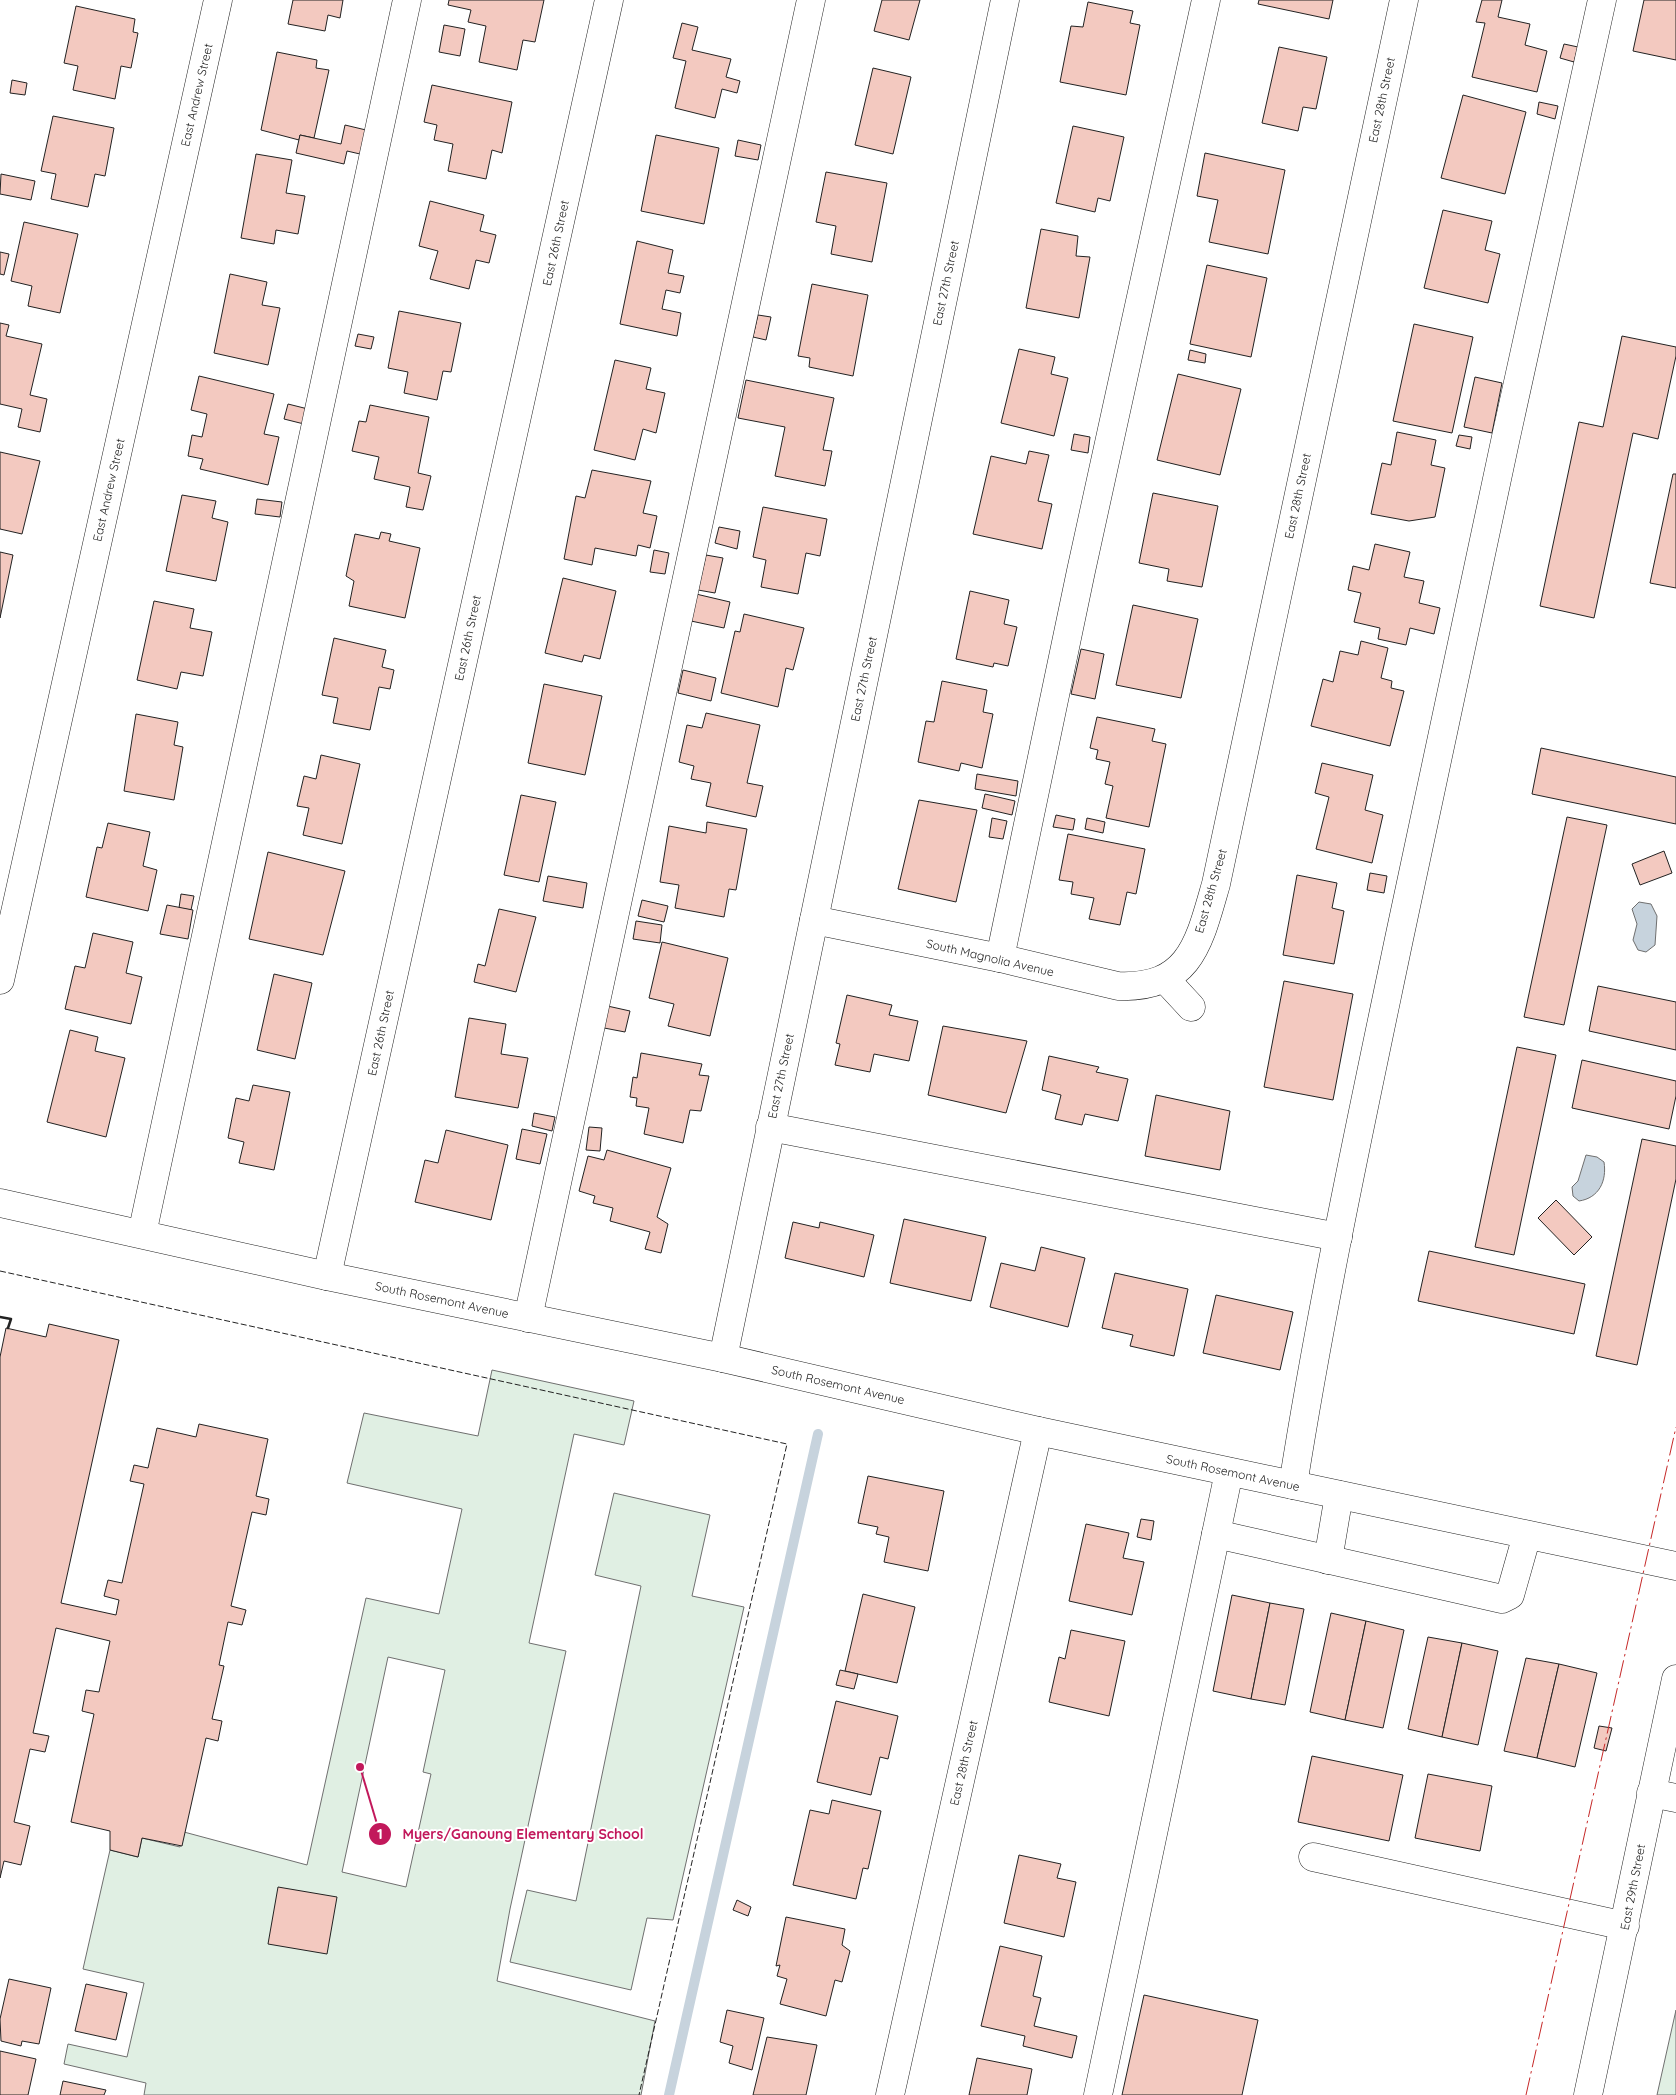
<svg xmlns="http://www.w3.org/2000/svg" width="1676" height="2095" viewBox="0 0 1676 2095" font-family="Quicksand,sans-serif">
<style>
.green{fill:#e0efe3;stroke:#6f6f6f;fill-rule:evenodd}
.water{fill:#c7d3dd;stroke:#6f6f6f}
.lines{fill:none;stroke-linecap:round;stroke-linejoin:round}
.stream{stroke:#c7d3dd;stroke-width:10}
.building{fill:#f3c9c0;stroke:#222}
.minor-casing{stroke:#222;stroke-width:29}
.minor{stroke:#fff;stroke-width:28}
.fence{stroke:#222;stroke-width:1;stroke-dasharray:6 2.5;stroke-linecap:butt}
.wall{stroke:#222;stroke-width:2.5}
.power{stroke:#c62828;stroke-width:1;stroke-dasharray:18 4 2.5 4;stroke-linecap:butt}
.labels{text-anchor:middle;stroke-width:4;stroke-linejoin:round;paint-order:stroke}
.street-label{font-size:12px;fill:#222;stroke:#fff}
.leader{fill:none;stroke:#c2185b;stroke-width:2}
.callout-dot{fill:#c2185b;stroke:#fff;stroke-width:2}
.mark-label{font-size:15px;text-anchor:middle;font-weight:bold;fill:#fff}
.callout-label{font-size:14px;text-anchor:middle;font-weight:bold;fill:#c2185b;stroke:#fff;stroke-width:4;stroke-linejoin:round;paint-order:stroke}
</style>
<rect width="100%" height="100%" fill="#fff"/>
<g class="green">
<path d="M 492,1370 L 634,1401 L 624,1445 L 574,1434 L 529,1643 L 566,1651 L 510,1909 L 497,1981 L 655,2021 L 641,2095 L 144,2095 L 146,2083 L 64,2064 L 68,2044 L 127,2057 L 144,1983 L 83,1969 L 110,1850 L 138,1857 L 142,1838 L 180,1847 L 184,1832 L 307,1865 L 366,1598 L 439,1614 L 462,1509 L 347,1483 L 364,1413 L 478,1436 ZM 388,1657 L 445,1670 L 423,1772 L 431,1774 L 406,1887 L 342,1872 Z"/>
<polygon points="614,1493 710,1515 692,1596 744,1607 673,1920 647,1918 631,1990 510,1962 527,1890 576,1901 641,1586 595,1575"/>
<polygon points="1676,2010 1676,2095 1657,2095"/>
</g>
<g class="water">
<polygon points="1639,902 1651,904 1657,916 1655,945 1646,952 1638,950 1633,940 1637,924 1632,909"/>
<path d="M 1586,1155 L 1597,1157 L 1604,1162 C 1607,1181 1599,1198 1579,1201 L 1573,1196 L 1572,1187 L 1578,1181 Z"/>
</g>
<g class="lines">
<polyline class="stream" points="669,2095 818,1434"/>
</g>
<g class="building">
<polygon points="293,0 343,0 340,18 328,15 325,31 288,24"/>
<polygon points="449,0 544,0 535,42 523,40 517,70 479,62 486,26 468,22 471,10 448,5"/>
<polygon points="882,0 920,0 909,40 874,31"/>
<polygon points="1259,0 1333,0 1329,19 1258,4"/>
<polygon points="1482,0 1502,0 1498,17 1530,24 1525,45 1547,51 1537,92 1472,77 1485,23 1476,22"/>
<polygon points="1644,0 1676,0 1676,60 1633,51"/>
<polygon points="1088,2 1133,11 1130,23 1140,25 1126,95 1060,82 1071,26 1083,27"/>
<polygon points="76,6 135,19 133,32 138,33 131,68 121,66 115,99 73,90 78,66 64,63"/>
<polygon points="682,23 698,27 692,50 731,59 726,77 740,81 737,93 722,89 715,118 675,108 686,61 673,58"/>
<polygon points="444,25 465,29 460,56 439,52"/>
<polygon points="1564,44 1578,47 1574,62 1560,58"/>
<polygon points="1279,47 1327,57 1316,109 1303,107 1298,131 1262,123"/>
<polygon points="277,52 317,60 316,68 329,70 314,138 300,135 299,140 261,130"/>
<polygon points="873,68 911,77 893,154 855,145"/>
<polygon points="12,80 27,83 25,95 10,93"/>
<polygon points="432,85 512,102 502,153 492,150 486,179 448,171 453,144 434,140 437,125 424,122"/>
<polygon points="1463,95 1526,112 1505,194 1441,178"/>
<polygon points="1539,102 1558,106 1555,119 1537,114"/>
<polygon points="53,116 114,128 105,176 95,174 88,207 51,199 56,174 41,171"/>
<polygon points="345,125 366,130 360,154 347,151 344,164 296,153 300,135 341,144"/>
<polygon points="1073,126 1124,137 1110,201 1098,198 1095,212 1056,203"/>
<polygon points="656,135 719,148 704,224 641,211"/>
<polygon points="738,140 761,145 758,160 735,156"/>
<polygon points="1205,153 1285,170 1268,254 1209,242 1218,200 1197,196"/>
<polygon points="256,154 292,160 286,193 305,196 298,234 276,230 274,244 241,238"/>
<polygon points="826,172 887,183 872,262 831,254 836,226 816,222"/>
<polygon points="1,174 35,181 31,200 0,194"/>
<polygon points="430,201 484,215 480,231 496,235 489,263 476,260 469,289 430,279 438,251 419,246"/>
<polygon points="1443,210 1492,221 1485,250 1500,254 1488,303 1424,288"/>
<polygon points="24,222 78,234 60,313 28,306 32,286 11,281"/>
<polygon points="1041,229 1078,236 1076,256 1090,257 1079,318 1026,308"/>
<polygon points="637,241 673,250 668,273 684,276 680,293 666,290 662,309 681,313 677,336 620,324"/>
<polygon points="0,252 9,254 4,275 0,274"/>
<polygon points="1207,265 1267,278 1251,357 1190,344"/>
<polygon points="230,274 267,282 262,305 280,308 268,365 214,353"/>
<polygon points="812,284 868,295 853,376 809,367 810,358 798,356"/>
<polygon points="399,311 461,323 451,372 443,371 437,400 404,393 408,372 388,368"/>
<polygon points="758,315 771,317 766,340 753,337"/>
<polygon points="0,323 9,325 6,336 42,344 30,395 47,399 40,432 18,427 22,409 0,404"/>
<polygon points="1414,324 1473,337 1452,433 1393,421"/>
<polygon points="358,334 374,337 371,349 355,346"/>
<polygon points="1622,336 1676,347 1676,356 1658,439 1633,433 1594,618 1540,606 1579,422 1603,427"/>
<polygon points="1019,349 1055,357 1051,374 1068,378 1054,436 1001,423"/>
<polygon points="1190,350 1206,354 1205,363 1188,360"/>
<polygon points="615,360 651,368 646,389 665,393 656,433 643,429 635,460 594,450"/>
<polygon points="1178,374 1241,389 1220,475 1157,460"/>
<polygon points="199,376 274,394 264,434 279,437 268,485 200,469 203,459 188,456 192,435 202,437 207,414 191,410"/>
<polygon points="1475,377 1502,383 1492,433 1464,427"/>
<polygon points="746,380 834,398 823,450 832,451 825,486 775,476 785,427 738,418"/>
<polygon points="288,404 308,409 304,424 284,419"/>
<polygon points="370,405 429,417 418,473 431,476 423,510 406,507 410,487 374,479 379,457 352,451 359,421 366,422"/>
<polygon points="1397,432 1436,440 1431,465 1445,468 1435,517 1409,521 1371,514 1382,463 1391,465"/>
<polygon points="1074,434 1090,437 1088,453 1071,450"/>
<polygon points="1459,435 1472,437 1470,449 1456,446"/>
<polygon points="1029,451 1049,455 1038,501 1052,504 1042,549 973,534 991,456 1026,464"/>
<polygon points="0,452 40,461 22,534 0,529"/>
<polygon points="592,470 651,481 643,513 657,516 650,548 638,545 636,556 595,548 592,565 564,559 576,496 585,498"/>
<polygon points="1673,474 1676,474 1676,588 1650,583"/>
<polygon points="1153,493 1218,506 1202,587 1167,581 1169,569 1139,563"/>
<polygon points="182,495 216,501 212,518 228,522 216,581 166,571"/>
<polygon points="257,499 282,502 280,517 255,514"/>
<polygon points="763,507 827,519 820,556 806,553 798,594 761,587 766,560 753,557"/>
<polygon points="719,527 740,531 737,549 715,543"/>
<polygon points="381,532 391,534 389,541 420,548 405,618 349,606 354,581 346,576 355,534 379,539"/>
<polygon points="1375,544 1410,552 1404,577 1424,581 1419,603 1440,608 1434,634 1410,628 1406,645 1378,639 1380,628 1354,622 1361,593 1348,590 1353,566 1369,570"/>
<polygon points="654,550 669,553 665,574 650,572"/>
<polygon points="0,552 13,555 0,618"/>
<polygon points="706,555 723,558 715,593 698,590"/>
<polygon points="563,578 616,591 600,659 584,655 582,662 545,653"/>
<polygon points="970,591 1009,600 1004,624 1017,627 1008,666 994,663 993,667 956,659"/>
<polygon points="696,594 730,602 724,628 691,621"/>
<polygon points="154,601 194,609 190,628 212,632 203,676 181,672 177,689 137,680"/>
<polygon points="1133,605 1198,619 1181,698 1116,685"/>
<polygon points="744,614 804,628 793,670 786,668 778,707 721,693 735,631 740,632"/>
<polygon points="334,638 386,650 382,667 394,670 390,689 379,687 370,730 333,723 338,698 322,695"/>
<polygon points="1361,641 1388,648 1381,678 1392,681 1391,688 1404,691 1390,746 1311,726 1323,679 1333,682 1340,651 1358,655"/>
<polygon points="1081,649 1104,654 1095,699 1071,694"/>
<polygon points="683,670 716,678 711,701 678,693"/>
<polygon points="942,681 987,690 983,712 993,714 982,768 961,763 959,771 918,762 926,721 934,722"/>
<polygon points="544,684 602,696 585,775 528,763"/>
<polygon points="706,713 760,725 747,783 763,786 756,817 706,806 711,783 691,779 694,766 679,762 687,725 702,728"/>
<polygon points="136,714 178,722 174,745 183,747 174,800 124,791"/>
<polygon points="1097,717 1155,729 1152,741 1166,744 1149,827 1106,818 1113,786 1105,784 1110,762 1096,759 1098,750 1090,748"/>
<polygon points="1541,748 1676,777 1676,824 1532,794"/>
<polygon points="321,755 360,764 342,844 303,835 309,808 297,806 304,776 316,779"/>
<polygon points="1322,763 1373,775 1365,810 1383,815 1372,863 1316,849 1329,797 1315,793"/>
<polygon points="977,774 1018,781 1016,796 975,789"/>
<polygon points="985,794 1015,801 1012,815 982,808"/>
<polygon points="521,795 556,802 539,882 504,875"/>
<polygon points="919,800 977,810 956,902 898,889"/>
<polygon points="1056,815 1075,819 1073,830 1053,827"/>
<polygon points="1567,817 1607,825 1564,1025 1524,1017"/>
<polygon points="992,818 1007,821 1003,839 989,837"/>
<polygon points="1087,818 1105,822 1103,833 1085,829"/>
<polygon points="707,822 747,829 736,890 729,889 724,917 675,908 679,885 660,882 669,826 706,833"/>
<polygon points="108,823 150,832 143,866 157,870 148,911 86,897 97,847 102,848"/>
<polygon points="1068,834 1145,849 1136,894 1127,892 1120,925 1089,919 1094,898 1071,894 1073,882 1059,880"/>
<polygon points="1664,851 1672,873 1640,885 1632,864"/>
<polygon points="268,852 345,871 323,955 249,939"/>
<polygon points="1370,873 1387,876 1384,893 1367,890"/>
<polygon points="1297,875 1337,883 1332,908 1344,911 1334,964 1283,955"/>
<polygon points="548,876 587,883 583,908 543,901"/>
<polygon points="181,894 194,896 191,910 179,908"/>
<polygon points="642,900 668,906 664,922 638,916"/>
<polygon points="167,905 193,910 188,939 160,934"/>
<polygon points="499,909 536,917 516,992 474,982 478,964 485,966"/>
<polygon points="636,921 662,925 660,943 633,939"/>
<polygon points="93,933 133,942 126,973 142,977 131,1024 65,1009 75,966 85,968"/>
<polygon points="662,942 728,958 710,1036 668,1026 674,1004 649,998"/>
<polygon points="274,974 312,983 295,1059 257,1050"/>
<polygon points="1284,981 1353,994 1333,1100 1264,1087"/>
<polygon points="1598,986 1676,1002 1676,1050 1589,1031"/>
<polygon points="847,995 892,1005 889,1015 918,1021 909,1061 874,1054 870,1072 835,1065 840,1044 836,1043"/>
<polygon points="603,1005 630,1011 625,1032 599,1027"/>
<polygon points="469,1018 506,1024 501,1054 528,1058 518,1108 455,1097"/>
<polygon points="943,1026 1027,1041 1006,1113 928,1095"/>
<polygon points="70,1030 98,1037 95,1051 125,1058 106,1137 47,1122"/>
<polygon points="1517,1047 1556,1055 1514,1255 1475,1247"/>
<polygon points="641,1053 702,1064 699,1075 709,1076 701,1111 690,1110 683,1143 644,1134 649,1108 636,1106 637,1098 630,1097 633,1077 637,1078"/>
<polygon points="1049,1056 1099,1067 1096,1072 1128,1079 1118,1121 1085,1114 1082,1125 1055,1119 1061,1095 1042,1090"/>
<polygon points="1582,1060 1676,1081 1676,1096 1669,1129 1572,1108"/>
<polygon points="253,1085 290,1092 274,1170 239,1163 244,1142 228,1138 236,1098 249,1101"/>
<polygon points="1156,1095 1230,1111 1220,1170 1145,1156"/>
<polygon points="534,1113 555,1117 552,1131 532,1126"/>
<polygon points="589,1127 602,1128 600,1151 586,1150"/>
<polygon points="522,1129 547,1134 540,1164 516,1159"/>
<polygon points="446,1130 508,1145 491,1220 415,1202 425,1160 438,1163"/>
<polygon points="1642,1139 1676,1146 1676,1179 1637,1365 1596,1356"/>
<polygon points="607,1150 671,1168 657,1217 668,1224 661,1253 645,1249 650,1232 610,1221 613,1208 593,1203 595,1196 579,1191 588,1156 604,1160"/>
<polygon points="1556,1200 1592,1237 1574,1255 1538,1218"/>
<polygon points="904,1219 986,1237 971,1301 890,1283"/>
<polygon points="793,1222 819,1228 820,1222 874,1235 864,1277 785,1258"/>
<polygon points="1041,1247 1085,1258 1068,1327 990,1307 1001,1263 1035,1271"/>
<polygon points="1429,1251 1585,1284 1574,1334 1418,1301"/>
<polygon points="1115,1273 1188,1289 1174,1356 1130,1346 1133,1335 1102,1328"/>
<polygon points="1216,1295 1293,1312 1280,1370 1203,1353"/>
<polygon points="49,1324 119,1340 61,1603 116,1615 119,1600 104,1596 108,1580 122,1583 144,1484 130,1481 134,1465 148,1468 157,1428 196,1437 199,1424 268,1439 256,1496 269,1499 266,1515 252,1512 231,1606 246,1610 242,1625 228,1622 219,1665 224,1666 212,1719 222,1721 218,1741 206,1738 182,1846 142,1838 138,1857 110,1850 110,1831 71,1822 94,1714 82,1711 86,1690 99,1692 110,1641 56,1628 33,1733 49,1736 45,1752 30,1749 14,1822 30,1826 21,1865 4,1861 0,1878 0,1357 6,1328 46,1337"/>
<polygon points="868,1476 944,1491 928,1571 884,1562 889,1537 876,1534 878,1527 858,1523"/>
<polygon points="1141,1519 1154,1521 1151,1540 1137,1537"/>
<polygon points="1086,1524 1129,1533 1123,1558 1144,1562 1132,1615 1069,1601"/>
<polygon points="863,1594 915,1607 897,1683 845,1671"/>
<polygon points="1232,1595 1270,1603 1251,1699 1213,1691"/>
<polygon points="1270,1603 1304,1609 1285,1705 1251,1699"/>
<polygon points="1331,1613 1366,1621 1345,1720 1310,1712"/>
<polygon points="1366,1621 1404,1630 1383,1728 1345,1720"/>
<polygon points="1071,1630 1125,1641 1109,1716 1049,1702 1059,1657 1065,1659"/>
<polygon points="1428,1637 1462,1643 1442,1737 1408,1729"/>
<polygon points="1462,1643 1498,1651 1478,1745 1442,1737"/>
<polygon points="1526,1658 1559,1664 1537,1758 1504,1751"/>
<polygon points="1559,1664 1597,1673 1575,1767 1537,1758"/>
<polygon points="840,1670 858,1674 854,1689 836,1685"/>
<polygon points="836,1701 898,1716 888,1759 880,1757 871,1795 817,1782"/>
<polygon points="1599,1726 1612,1728 1606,1751 1594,1748"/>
<polygon points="1312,1756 1403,1775 1389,1841 1298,1822"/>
<polygon points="1428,1774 1492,1786 1480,1851 1415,1838"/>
<polygon points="832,1800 881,1811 868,1869 863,1868 856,1899 793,1885 810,1810 829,1814"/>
<polygon points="1019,1855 1061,1864 1057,1878 1076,1882 1064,1937 1004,1923"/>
<polygon points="278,1887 337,1897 327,1954 268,1944"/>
<polygon points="737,1900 751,1907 748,1916 733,1910"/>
<polygon points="786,1917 845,1929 842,1945 850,1951 842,1982 835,1980 826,2016 780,2004 787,1979 777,1976 780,1965 776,1966"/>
<polygon points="1000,1946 1042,1956 1033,1996 1041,1998 1034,2026 1077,2036 1072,2058 1023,2046 1025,2036 981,2026"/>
<polygon points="9,1979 51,1988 39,2044 22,2041 21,2046 1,2041 0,2019"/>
<polygon points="86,1984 127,1993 116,2040 75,2031"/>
<polygon points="1144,1995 1258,2020 1242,2095 1122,2095"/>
<polygon points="727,2010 764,2018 752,2070 729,2063 733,2046 720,2042"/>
<polygon points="767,2037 817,2045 806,2095 753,2095"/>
<polygon points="0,2051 36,2059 28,2095 0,2095"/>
<polygon points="977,2058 1032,2069 1027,2095 969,2095"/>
<polygon points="63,2081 106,2090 104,2095 60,2095"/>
</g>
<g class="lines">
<defs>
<g id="minor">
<path d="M 814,920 L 1000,958 L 1118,986 C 1190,989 1199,943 1216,884 L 1404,0"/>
<polyline points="1000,958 1081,571 1206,0"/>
<polyline points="0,980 218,0"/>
<polyline points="1166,980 1191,1007"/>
<polyline points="770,1127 1338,1237"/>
<polyline points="0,1203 327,1276 723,1358 1038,1431 1676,1566"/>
<polyline points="142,1234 407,0"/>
<polyline points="327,1276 609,0"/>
<polyline points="528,1318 811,0"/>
<polyline points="723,1358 1005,0"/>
<path d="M 1293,1485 C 1322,1302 1361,1121 1399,939 C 1464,625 1533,313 1602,0"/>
<polyline points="1216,1534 1502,1599 1510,1595 1527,1535"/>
<polyline points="1328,1560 1339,1495"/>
<polyline points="1651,1793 1676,1798"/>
<polyline points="1313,1857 1625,1926"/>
<polyline points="890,2095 1038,1431"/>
<polyline points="1098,2095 1229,1472"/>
<polyline points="1588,2095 1676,1679"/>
</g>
</defs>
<use href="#minor" class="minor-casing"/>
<use href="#minor" class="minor"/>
<polyline class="fence" points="0,1271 787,1444 639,2095"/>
<polyline class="wall" points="0,1317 11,1319 8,1328"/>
<polyline class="power" points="1526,2095 1676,1427"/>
</g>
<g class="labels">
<g class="street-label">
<text transform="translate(197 95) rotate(-77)" y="4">East Andrew Street</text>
<text transform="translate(1382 100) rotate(-78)" y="4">East 28th Street</text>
<text transform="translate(556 243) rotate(-78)" y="4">East 26th Street</text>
<text transform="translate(946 283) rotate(-78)" y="4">East 27th Street</text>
<text transform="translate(109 490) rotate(-77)" y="4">East Andrew Street</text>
<text transform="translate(1298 496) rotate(-78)" y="4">East 28th Street</text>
<text transform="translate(468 638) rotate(-78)" y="4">East 26th Street</text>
<text transform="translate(864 679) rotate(-78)" y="4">East 27th Street</text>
<text transform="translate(1211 891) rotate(-74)" y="4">East 28th Street</text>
<text transform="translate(990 958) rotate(13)" y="4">South Magnolia Avenue</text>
<text transform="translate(381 1033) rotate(-78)" y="4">East 26th Street</text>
<text transform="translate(781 1076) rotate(-78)" y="4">East 27th Street</text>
<text transform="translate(442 1300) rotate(12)" y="4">South Rosemont Avenue</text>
<text transform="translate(838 1385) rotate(13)" y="4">South Rosemont Avenue</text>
<text transform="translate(1233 1473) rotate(12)" y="4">South Rosemont Avenue</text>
<text transform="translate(964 1763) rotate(-77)" y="4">East 28th Street</text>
<text transform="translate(1633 1887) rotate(-79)" y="4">East 29th Street</text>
</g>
</g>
<path class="leader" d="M360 1767L380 1834"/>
<g class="callout-dot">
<circle cx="360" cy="1767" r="5"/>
<circle cx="380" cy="1834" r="12"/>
</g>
<g class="mark-label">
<text x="380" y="1839">1</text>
</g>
<g class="callout-label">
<text x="523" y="1839">Myers/Ganoung Elementary School</text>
</g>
</svg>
